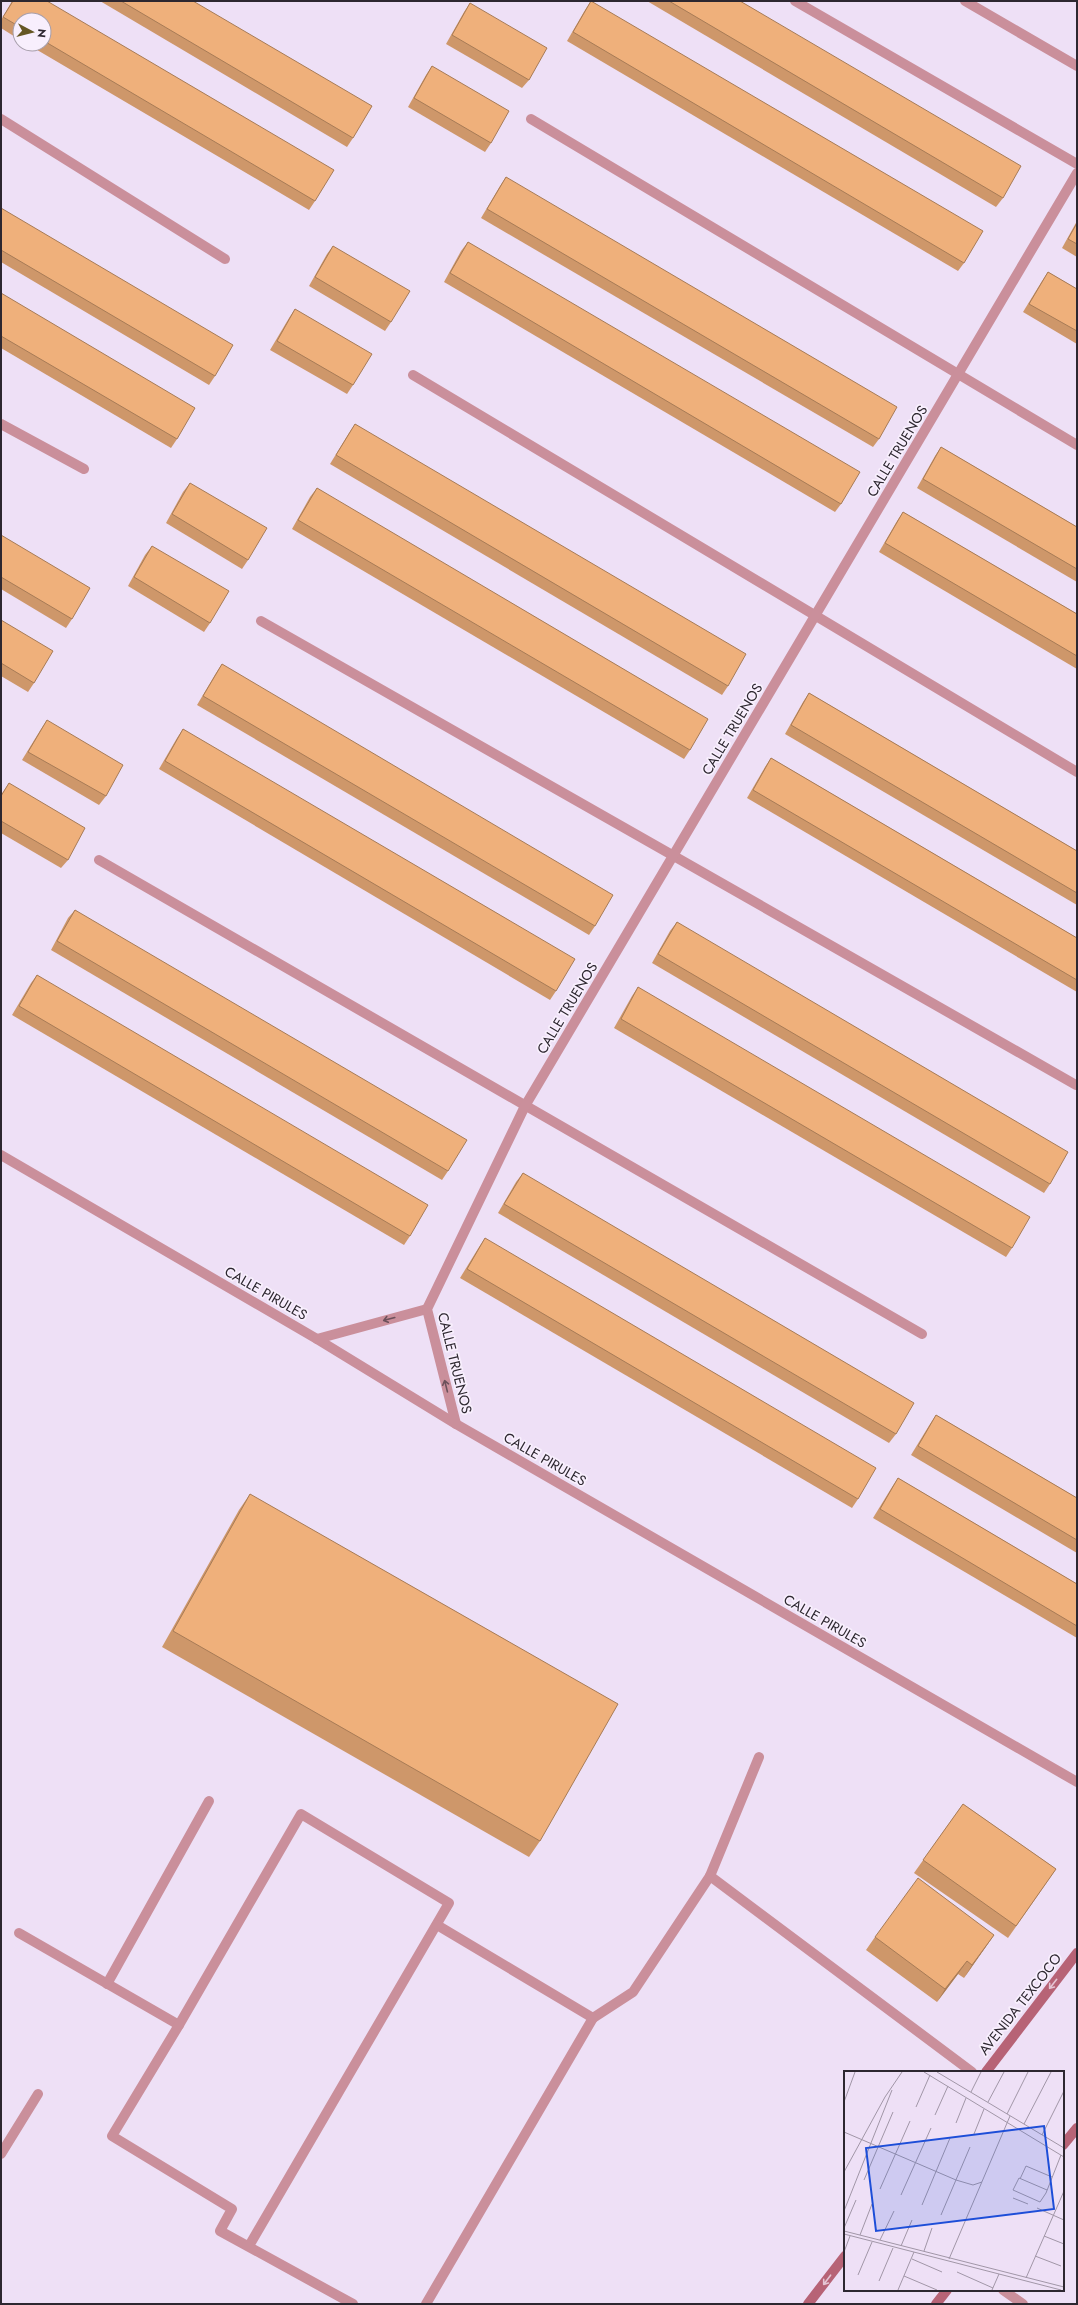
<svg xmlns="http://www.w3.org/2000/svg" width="1078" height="2305" viewBox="0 0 1078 2305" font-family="Jost,sans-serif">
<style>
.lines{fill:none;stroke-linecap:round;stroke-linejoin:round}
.lane{stroke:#ca8f9b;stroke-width:10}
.street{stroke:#ca8f9b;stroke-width:10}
.secondary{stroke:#b76376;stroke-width:10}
.wall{fill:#ce976a}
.shaded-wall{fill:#a77b56}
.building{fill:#efb07b;stroke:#a77b56}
.oneway{stroke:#6c515b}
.oneway2{stroke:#e4c5d4}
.labels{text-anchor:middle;stroke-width:3.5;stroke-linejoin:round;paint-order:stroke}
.street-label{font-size:14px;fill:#2d2730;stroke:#f8effd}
.inset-road{fill:none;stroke:#a196a7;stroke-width:1}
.view{fill:#1d4ed8;fill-opacity:0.15;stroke:#1d4ed8;stroke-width:2}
.inset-edge{fill:none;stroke:#2d2730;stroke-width:2}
</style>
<rect width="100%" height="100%" fill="#eee0f6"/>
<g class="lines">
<g class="lane">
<polyline points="710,1876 759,1757"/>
<polyline points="593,2018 633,1992 710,1876 972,2072"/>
</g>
<g class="street">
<polyline points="795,1 1077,164"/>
<polyline points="965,1 1077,66"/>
<polyline points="1,119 225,259"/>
<polyline points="531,119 1077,445"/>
<polyline points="413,375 1077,772"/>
<polyline points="1,424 84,469"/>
<polyline points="261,621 1076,1085"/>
<polyline points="99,860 922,1334"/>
<polyline points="1,1155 317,1339 456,1424 1077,1782"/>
<polyline points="317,1339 427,1309"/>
<polyline points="456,1424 427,1309 525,1106 1077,173"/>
<polyline points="19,1933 179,2025"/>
<polyline points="107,1984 209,1801"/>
<polyline points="1,2154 38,2094"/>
<polyline points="249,2246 449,1903 301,1814 179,2025 112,2136 232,2209 220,2231 353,2304"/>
<polyline points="1003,2290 1023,2304"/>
<polyline points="426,2304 593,2018 437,1925"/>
</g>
<g class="secondary">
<polyline points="986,2072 1077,1953"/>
<polyline points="1063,2145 1077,2128"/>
<polyline points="808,2304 845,2256"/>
<polyline points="936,2304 947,2290"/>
</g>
</g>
<g class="wall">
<polygon points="12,1 47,1 315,201 309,210 27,44 44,44 44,20 20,20 20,40 1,28 1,20"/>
<polygon points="100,1 193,1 353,138 347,147"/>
<polygon points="591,1 964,263 958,271 567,41 585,10"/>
<polygon points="647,1 740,1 1003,198 996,207"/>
<polygon points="470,3 529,80 522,88 446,44 464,12"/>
<polygon points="432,66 491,143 485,152 408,107 426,75"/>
<polygon points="506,177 879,439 873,447 481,218 500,186"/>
<polygon points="1,208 215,376 209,385 1,262"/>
<polygon points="1077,221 1077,257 1062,248"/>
<polygon points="468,242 841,504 835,512 444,282 461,251"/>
<polygon points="333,246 391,322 385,331 309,286 327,254"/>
<polygon points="1048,272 1077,289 1077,344 1023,312 1042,281"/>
<polygon points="1,293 177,439 171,448 1,348"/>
<polygon points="295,309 353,385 347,394 270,350 289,318"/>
<polygon points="355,424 728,686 722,695 330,464 349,433"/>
<polygon points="941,447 1077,527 1077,582 917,488 935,456"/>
<polygon points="190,483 248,560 242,569 166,523 183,492"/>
<polygon points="317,488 690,750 684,759 292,529 310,497"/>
<polygon points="903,512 1077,614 1077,669 879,552 897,521"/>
<polygon points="1,535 72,619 66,628 1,589"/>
<polygon points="152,546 210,623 204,632 128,586 145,555"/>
<polygon points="1,620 34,683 28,692 1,676"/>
<polygon points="222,664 595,926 589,935 197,705 216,673"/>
<polygon points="809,693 1077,851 1077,905 785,734 803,702"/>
<polygon points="47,720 106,796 99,805 22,760 41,729"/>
<polygon points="183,729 556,991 550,1000 159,769 177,738"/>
<polygon points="771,758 1077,938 1077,992 747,798 765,767"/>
<polygon points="9,783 68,860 61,868 1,833 1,795"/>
<polygon points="75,910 448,1171 442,1180 51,950 68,918"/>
<polygon points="677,922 1050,1184 1044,1193 652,963 670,931"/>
<polygon points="37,975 410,1236 404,1245 12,1015 31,983"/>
<polygon points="638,987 1012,1248 1006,1257 614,1028 632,996"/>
<polygon points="523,1173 896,1434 889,1443 498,1213 516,1182"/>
<polygon points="485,1238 858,1499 852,1508 460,1278 479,1247"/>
<polygon points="936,1415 1077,1498 1077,1553 911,1455 930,1424"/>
<polygon points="898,1478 1077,1584 1077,1638 873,1518 892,1487"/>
<polygon points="250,1494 540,1841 529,1857 162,1647 239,1510"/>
<polygon points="963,1804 1056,1869 1008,1938 914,1873"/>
<polygon points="994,1935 964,1978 958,1974 937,2002 866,1950 875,1937"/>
</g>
<g class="shaded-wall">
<polygon points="994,1935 985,1948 964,1978 972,1965"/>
<polygon points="967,1961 958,1974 937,2002 945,1989"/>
</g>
<g class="building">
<polygon points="13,1 47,1 334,170 315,201 44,41 44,20 20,20 20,27 3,17"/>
<polygon points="121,1 193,1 372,106 353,138"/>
<polygon points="591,1 983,231 964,263 573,32"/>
<polygon points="669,1 740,1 1021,166 1003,198"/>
<polygon points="470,3 547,48 529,80 452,35"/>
<polygon points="432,66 509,111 491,143 414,98"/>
<polygon points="506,177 897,407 879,439 487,209"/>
<polygon points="1,208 233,345 215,376 1,250"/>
<polygon points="1077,223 1077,244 1068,239"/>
<polygon points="468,242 860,472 841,504 450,273"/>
<polygon points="333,246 410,291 391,322 315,277"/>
<polygon points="1048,272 1077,289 1077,331 1029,304"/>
<polygon points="1,293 195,408 177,439 1,336"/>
<polygon points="295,309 372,354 353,385 277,341"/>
<polygon points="355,424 746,654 728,686 336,455"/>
<polygon points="941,447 1077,527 1077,569 923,479"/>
<polygon points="190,483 267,528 248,560 172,514"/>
<polygon points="317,488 708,719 690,750 298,520"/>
<polygon points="903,512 1077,614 1077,656 885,543"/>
<polygon points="1,535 90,588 72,619 1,577"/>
<polygon points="152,546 229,591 210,623 134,577"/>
<polygon points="1,620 53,651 34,683 1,663"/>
<polygon points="222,664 613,895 595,926 203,696"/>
<polygon points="809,693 1077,851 1077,893 791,725"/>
<polygon points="47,720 123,765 106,796 28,752"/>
<polygon points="183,729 575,959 556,991 165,761"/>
<polygon points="771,758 1077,938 1077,980 753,790"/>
<polygon points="9,783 85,828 68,860 1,821 1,796"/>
<polygon points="75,910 467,1140 448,1171 57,941"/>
<polygon points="677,922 1068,1152 1050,1184 658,954"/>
<polygon points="37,975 428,1205 410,1236 19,1006"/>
<polygon points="638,987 1030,1217 1012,1248 621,1019"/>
<polygon points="523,1173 914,1403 896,1434 504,1204"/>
<polygon points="485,1238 876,1468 858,1499 467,1269"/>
<polygon points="936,1415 1077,1498 1077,1540 918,1446"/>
<polygon points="898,1478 1077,1584 1077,1626 880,1509"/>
<polygon points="250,1494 618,1704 540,1841 173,1631"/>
<polygon points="963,1804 1056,1869 1016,1926 923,1860"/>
<polygon points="918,1878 994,1935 972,1965 967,1961 945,1989 875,1937"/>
</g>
<defs><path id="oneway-shaft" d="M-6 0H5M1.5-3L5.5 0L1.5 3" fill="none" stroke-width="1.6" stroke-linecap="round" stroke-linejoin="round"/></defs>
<g class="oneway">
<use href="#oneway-shaft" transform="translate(389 1319) rotate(165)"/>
<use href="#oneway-shaft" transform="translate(446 1386) rotate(-104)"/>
</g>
<g class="oneway2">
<use href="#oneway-shaft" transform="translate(1053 1984) rotate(128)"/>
<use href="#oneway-shaft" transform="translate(827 2280) rotate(127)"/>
</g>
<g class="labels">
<g class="street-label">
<text transform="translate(897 451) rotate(-59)" y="5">CALLE TRUENOS</text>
<text transform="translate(732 729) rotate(-59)" y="5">CALLE TRUENOS</text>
<text transform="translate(567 1008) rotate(-59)" y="5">CALLE TRUENOS</text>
<text transform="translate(266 1293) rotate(30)" y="5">CALLE PIRULES</text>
<text transform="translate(455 1363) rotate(76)" y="5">CALLE TRUENOS</text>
<text transform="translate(545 1459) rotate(30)" y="5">CALLE PIRULES</text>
<text transform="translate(825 1621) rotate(30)" y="5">CALLE PIRULES</text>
<text transform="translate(1020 2004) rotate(-52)" y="5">AVENIDA TEXCOCO</text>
</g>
</g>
<g transform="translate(844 2071)">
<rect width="220" height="220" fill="#eee0f6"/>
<path class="inset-road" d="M 80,1 L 220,86M 93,1 L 220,77M 127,21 L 137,1M 0,31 L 11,1M 144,31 L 160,1M 72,36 L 86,4M 163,43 L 184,1M 91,44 L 104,15M 112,52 L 122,27M 180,53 L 207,1M 0,61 L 112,109 L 129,114 L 138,111M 130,63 L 140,38M 198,64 L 220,20M 0,101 L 41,26 L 58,1M 176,108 L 182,95 L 208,106M 20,109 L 49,41M 36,118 L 66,50M 203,119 L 175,107 L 169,119 L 196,131 L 202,122 L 217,84M 57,124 L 87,57M 169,127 L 184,133M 78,134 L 106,67M 193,137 L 220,149M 0,140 L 48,19M 97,144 L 126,76M 0,157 L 12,129M 0,160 L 220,216M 0,163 L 217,219M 16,164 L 28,133M 200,165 L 220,173M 36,169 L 50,140M 57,175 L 68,149M 80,180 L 88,157M 0,181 L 6,165M 191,185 L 217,195M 68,188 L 98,201M 105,188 L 166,45M 113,201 L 149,217M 14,204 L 28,171M 60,205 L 93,219M 182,207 L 220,120M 35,210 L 49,177M 54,219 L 70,181M 148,219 L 155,203"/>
<path class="view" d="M 200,55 L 210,138 L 32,160 L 22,77 Z"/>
<rect width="220" height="220" class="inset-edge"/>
</g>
<rect width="1078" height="2305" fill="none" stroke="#2d2730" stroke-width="4"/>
<g transform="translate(32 32) rotate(97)"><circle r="19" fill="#f8effd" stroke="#a79fab"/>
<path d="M0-3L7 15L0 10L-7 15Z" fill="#655724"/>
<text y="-6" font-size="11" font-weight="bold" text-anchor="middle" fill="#2d2730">N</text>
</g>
</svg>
